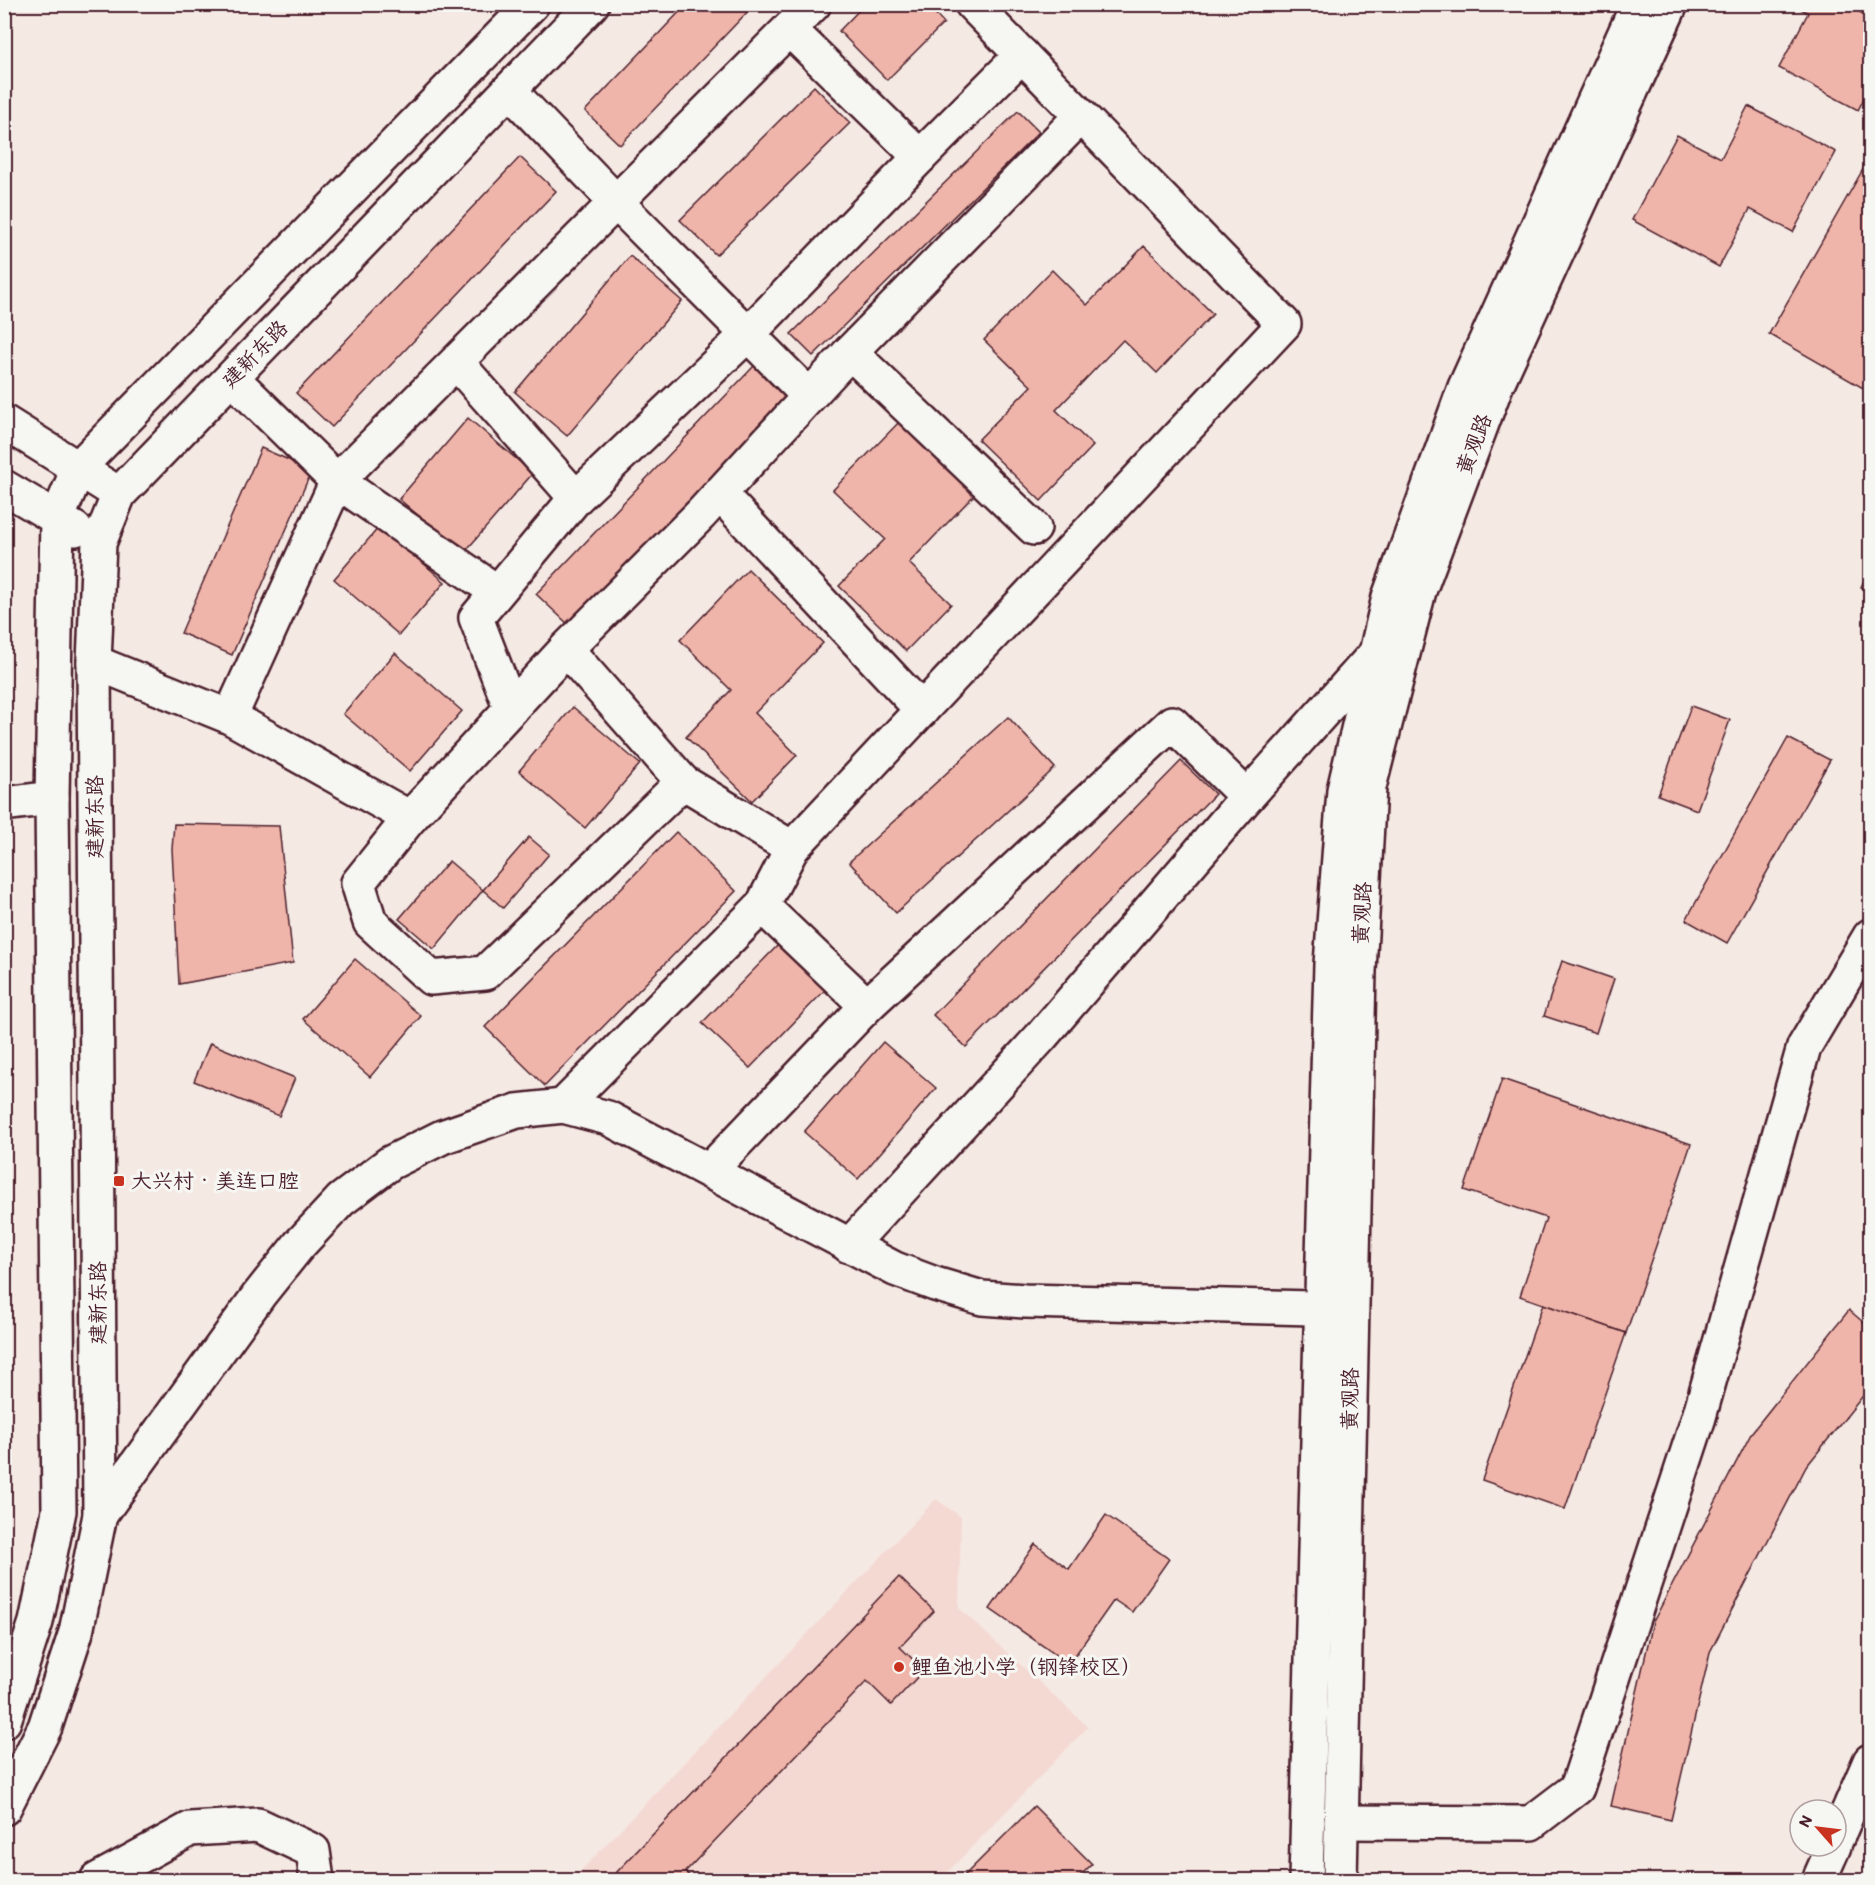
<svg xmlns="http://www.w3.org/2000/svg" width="1875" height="1885" viewBox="0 0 1875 1885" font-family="Itim,'LXGW WenKai TC',sans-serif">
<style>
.built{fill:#f4d9d3}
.building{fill:#f0b5aa;stroke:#4a1f2b;stroke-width:1.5}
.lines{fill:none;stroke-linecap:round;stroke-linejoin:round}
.minor-casing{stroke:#4a1f2b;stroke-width:38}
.major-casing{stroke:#4a1f2b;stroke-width:38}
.minor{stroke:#f6f6f2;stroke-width:33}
.major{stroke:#f6f6f2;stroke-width:33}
.poi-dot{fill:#c8321e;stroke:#f6f6f2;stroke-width:2}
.labels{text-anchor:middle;stroke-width:6;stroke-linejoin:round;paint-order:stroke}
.street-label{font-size:21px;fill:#4a1f2b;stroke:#f6f6f2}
.poi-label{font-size:21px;fill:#4a1f2b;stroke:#f6f6f2;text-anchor:start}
</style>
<rect width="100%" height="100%" fill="#f5e9e4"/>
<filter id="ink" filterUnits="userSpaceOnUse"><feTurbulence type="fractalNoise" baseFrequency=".0167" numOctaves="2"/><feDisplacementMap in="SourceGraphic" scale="12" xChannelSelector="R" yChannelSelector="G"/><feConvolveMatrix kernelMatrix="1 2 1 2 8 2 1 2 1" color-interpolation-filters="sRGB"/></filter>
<g filter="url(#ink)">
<polygon class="built" points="936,1499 961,1517 959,1608 1088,1727 940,1880 572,1880"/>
<g class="building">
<polygon points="687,4 755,4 620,145 585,111"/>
<polygon points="865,4 926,4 944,23 887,80 839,31"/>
<polygon points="1793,4 1846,4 1870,18 1870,87 1858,110 1779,68 1808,13"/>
<polygon points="814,86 850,123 716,255 680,220"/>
<polygon points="1748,106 1836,152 1793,232 1750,209 1719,267 1632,220 1677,135 1721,158"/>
<polygon points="1018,111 1039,132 813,356 791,334"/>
<polygon points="520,157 556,191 332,427 296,393"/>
<polygon points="1870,157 1870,392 1769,334"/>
<polygon points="1144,246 1213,314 1157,373 1123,340 1056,410 1093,446 1041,501 978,440 1031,386 984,340 1052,270 1087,305"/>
<polygon points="630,256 682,301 567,436 515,392"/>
<polygon points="754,366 788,398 570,626 536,594"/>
<polygon points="468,418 533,473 463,554 399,499"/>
<polygon points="902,419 977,492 909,563 951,604 906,651 839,586 885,539 833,490"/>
<polygon points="261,448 312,470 232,655 181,633"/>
<polygon points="380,526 445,582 399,635 334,579"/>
<polygon points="1870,568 1870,592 1861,587"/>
<polygon points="748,569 823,643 755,713 797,755 752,801 686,737 731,690 680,640"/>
<polygon points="395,653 462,711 410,771 343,714"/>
<polygon points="1691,706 1730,720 1697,810 1658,795"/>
<polygon points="573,707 640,764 585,828 519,771"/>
<polygon points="1008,717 1055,768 896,913 849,862"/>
<polygon points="1788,738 1830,760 1727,943 1686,920"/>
<polygon points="1181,761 1215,794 966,1047 933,1015"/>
<polygon points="174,824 279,826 293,963 179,984 172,849"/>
<polygon points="676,832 736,891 545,1086 485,1027"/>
<polygon points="529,837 549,854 503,908 483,890"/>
<polygon points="449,861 483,890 434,949 399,919"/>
<polygon points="781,942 828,987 750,1068 702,1023"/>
<polygon points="355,959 421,1016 370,1077 303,1019"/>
<polygon points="1562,961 1614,979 1596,1033 1544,1016"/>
<polygon points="883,1042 936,1088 858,1179 804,1132"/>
<polygon points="210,1043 295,1078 279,1116 194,1081"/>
<polygon points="1502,1079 1691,1144 1626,1333 1520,1296 1546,1218 1464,1190"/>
<polygon points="1543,1304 1626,1333 1565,1509 1482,1480"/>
<polygon points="1849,1310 1870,1328 1870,1387 1806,1467 1710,1652 1671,1820 1611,1806 1653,1622 1752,1432"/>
<polygon points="1106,1515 1169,1559 1132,1612 1114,1600 1069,1664 990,1609 1035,1544 1069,1569"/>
<polygon points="899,1577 934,1611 900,1647 924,1670 891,1705 867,1681 685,1872 694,1880 622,1880 615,1874"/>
<polygon points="1034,1806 1092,1864 1076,1880 960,1880"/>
</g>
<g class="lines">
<defs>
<g id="minor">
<polyline points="789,29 920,157"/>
<polyline points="509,90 616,202 809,396"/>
<polyline points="850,352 1034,528"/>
<polyline points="457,363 576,498"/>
<polyline points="232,378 337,481 497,592"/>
<polyline points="720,494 922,710"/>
<polyline points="566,649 683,782 792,848"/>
<polyline points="94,662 230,717 410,818"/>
<polyline points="511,709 476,618 576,498 748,334 920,157 1022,55"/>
<polyline points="230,717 337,481 814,4"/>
<polyline points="683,782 485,973 431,978 370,922 358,883 410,818 566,649 701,514 850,352 1081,116"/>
<polyline points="4,804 52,798"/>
<polyline points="762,906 867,1006"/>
<polyline points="563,1106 762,906 792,848 1284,324 972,4"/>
<polyline points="710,1170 867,1006 1172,723 1247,797"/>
<polyline points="849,1246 1040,1038 1247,797 1376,653"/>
<polyline points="100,1515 259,1295 299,1245 341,1200 390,1163 442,1137 517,1111 563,1106 608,1118 895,1269 935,1284 982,1298 1025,1301 1350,1309"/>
<polyline points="1341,1822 1531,1823 1577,1788 1699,1417 1804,1047 1870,936"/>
<polyline points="1836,1840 1870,1761"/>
<polyline points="97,1880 190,1829 258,1825 313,1851 317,1880"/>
<polyline points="1819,1880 1834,1846"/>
</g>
<g id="major">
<polyline points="4,422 119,494"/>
<polyline points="4,487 75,529"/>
<polyline points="4,1721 36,1622 59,1511 52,798 57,519 79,467 532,4"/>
<polyline points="4,1808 45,1727 76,1632 100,1515 94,662 99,543 119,494 592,4"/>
<polyline points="1306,1880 1331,964 1344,790 1389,597 1465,387 1638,4"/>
<polyline points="1340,1880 1359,971 1369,787 1419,591 1496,386 1671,4"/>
</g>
</defs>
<use href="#minor" class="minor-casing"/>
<use href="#major" class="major-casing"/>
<use href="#minor" class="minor"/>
<use href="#major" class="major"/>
</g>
</g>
<g class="poi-dot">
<rect x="113" y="1175" width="12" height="12" rx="3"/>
<circle cx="899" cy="1667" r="6"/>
</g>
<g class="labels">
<g class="street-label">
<text transform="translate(255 354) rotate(-46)" y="7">建新东路</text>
<text transform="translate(1474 444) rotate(-69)" y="7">黄观路</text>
<text transform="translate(95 817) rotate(-90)" y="7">建新东路</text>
<text transform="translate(1362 913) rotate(-87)" y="7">黄观路</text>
<text transform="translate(98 1303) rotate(-90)" y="7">建新东路</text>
<text transform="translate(1350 1399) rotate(-89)" y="7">黄观路</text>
</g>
<g class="poi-label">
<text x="131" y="1188">大兴村‧美连口腔</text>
<text x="911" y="1674">鲤鱼池小学（钢锋校区）</text>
</g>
</g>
<rect width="1875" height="1885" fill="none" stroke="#f6f6f2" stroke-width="24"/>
<rect x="12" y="12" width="1851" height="1861" fill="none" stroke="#4a1f2b" stroke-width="2" filter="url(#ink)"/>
<g transform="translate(1818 1828) rotate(298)"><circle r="28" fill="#f6f6f2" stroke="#b1a0a2" stroke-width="1.5"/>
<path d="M0-4.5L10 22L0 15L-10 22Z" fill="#c8321e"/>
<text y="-9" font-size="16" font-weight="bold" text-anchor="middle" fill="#4a1f2b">N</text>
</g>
</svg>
